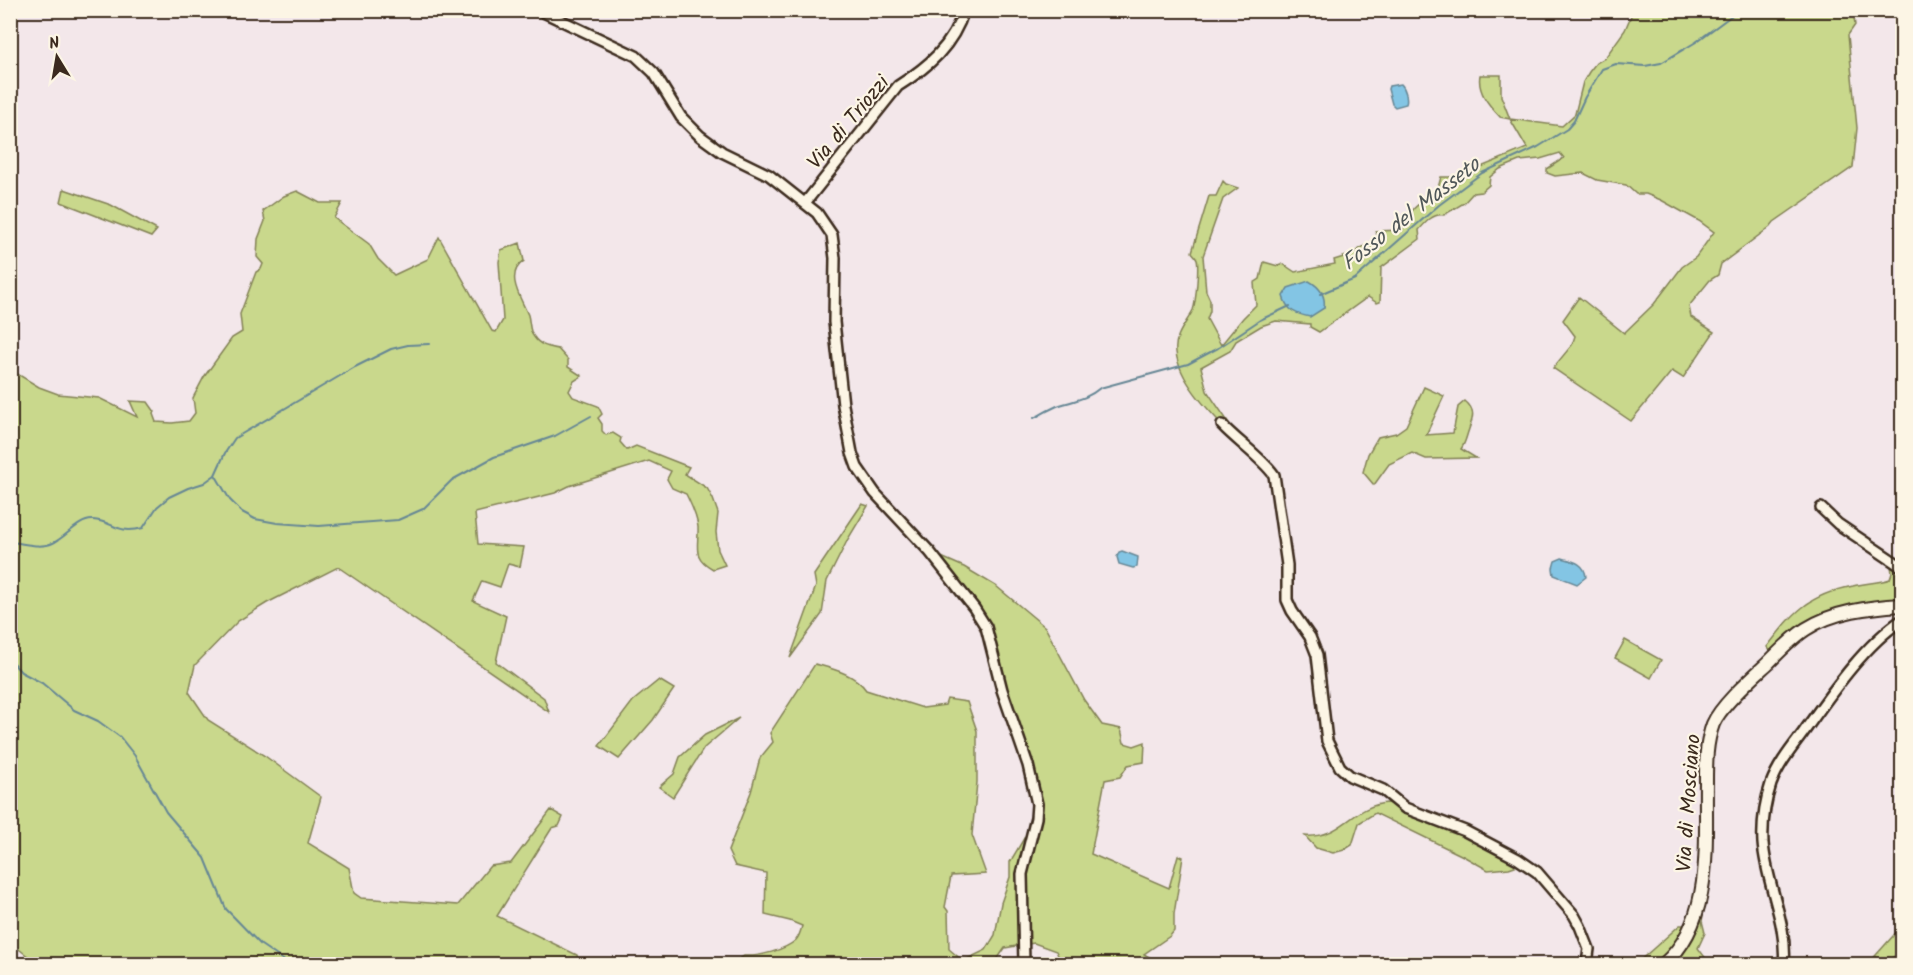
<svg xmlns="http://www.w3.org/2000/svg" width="1913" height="975" viewBox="0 0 1913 975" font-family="Kalam,sans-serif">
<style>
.green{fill:#c9d88c;stroke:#828155;stroke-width:1.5}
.water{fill:#83c5e4;stroke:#668795;stroke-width:1.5}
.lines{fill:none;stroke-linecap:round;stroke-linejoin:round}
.stream{stroke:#668795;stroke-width:2}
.minor-casing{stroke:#3b2a1e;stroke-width:14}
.major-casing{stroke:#3b2a1e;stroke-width:16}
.minor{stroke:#fcf5e5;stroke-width:9}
.major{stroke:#fcf5e5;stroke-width:12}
.labels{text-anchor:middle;stroke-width:4.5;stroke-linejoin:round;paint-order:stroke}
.street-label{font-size:21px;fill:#3b2a1e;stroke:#fcf5e5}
.water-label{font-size:22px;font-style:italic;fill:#515859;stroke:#fcf5e5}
</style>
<rect width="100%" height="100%" fill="#f3e7ea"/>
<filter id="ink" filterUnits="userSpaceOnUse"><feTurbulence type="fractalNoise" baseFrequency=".0167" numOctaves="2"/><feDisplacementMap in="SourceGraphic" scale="12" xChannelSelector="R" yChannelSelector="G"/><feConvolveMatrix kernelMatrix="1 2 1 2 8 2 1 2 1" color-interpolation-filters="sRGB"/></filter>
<g filter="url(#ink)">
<g class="green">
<path d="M 1633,11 L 1853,11 L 1855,25 L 1848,35 L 1857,128 L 1853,167 L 1774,222 L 1770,227 L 1721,264 L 1718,275 L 1710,280 L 1689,306 L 1691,317 L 1714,332 L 1683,378 L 1672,371 L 1631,421 L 1553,368 L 1572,345 L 1575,336 L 1563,320 L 1579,297 L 1624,333 L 1654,304 L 1682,267 L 1696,257 L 1714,232 L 1699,221 L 1661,200 L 1646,194 L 1636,194 L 1626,185 L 1597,180 L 1583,173 L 1555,176 L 1547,173 L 1547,169 L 1564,158 L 1560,153 L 1540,159 L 1519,161 L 1500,169 L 1490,177 L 1489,185 L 1481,192 L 1473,193 L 1464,203 L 1444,215 C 1433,213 1425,223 1419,230 L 1420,239 L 1381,268 L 1380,302 L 1377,303 L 1368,297 L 1319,332 L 1310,327 L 1310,324 L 1276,321 L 1261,326 L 1236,341 L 1230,351 L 1201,367 L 1207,391 L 1231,426 L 1232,435 C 1213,415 1179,382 1176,352 C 1174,335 1186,324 1193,310 C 1196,303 1199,266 1197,259 C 1196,256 1193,254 1192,252 L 1209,196 L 1216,196 L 1223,181 L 1226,184 L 1238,188 L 1223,199 L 1203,256 L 1206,291 L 1210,300 L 1210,311 L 1207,319 L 1221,345 L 1243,318 L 1256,305 L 1254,283 L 1260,279 L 1264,262 L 1278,266 L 1283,264 L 1295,272 L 1335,264 L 1334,260 L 1350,255 L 1366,245 L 1379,247 L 1381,242 L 1375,231 L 1402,230 C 1410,213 1414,201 1435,199 L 1441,177 L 1457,177 L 1527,148 L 1510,119 L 1500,117 C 1489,105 1477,92 1480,75 L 1501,75 L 1501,96 L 1510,119 L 1562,126 L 1575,114 L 1583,82 L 1589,72 L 1596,63 L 1605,58 L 1625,30 Z"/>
<polygon points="64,189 111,205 157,230 151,237 61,202"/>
<path d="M 297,191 L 320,203 L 342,203 L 334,218 L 369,244 L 378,259 L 394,275 L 428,259 L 439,237 L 492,331 L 496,332 L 503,320 L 499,262 L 501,250 L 520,243 L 524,261 C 504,274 521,298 528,315 C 530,322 529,332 534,337 C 540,346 549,347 558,349 L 568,360 L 568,367 L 582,376 L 574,381 L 569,391 L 573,397 L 598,406 L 602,414 L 598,418 L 602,424 L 602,431 L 606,435 L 613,433 L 621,438 L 620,442 L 627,450 L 636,446 L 689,467 L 685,474 L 707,488 L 713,499 L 718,513 L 716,532 L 718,550 L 725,565 L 713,569 C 691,557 699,547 698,527 C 697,516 691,504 686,494 L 672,488 L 667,479 L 671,471 L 649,461 L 569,486 L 555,493 L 475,513 L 478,544 L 524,547 L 520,567 L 508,564 L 500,587 L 482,581 L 473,601 L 506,616 L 496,662 L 544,698 L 549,712 L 338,567 L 267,603 L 238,621 L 195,665 L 189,692 L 208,720 L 265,756 L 321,797 L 308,843 L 349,868 L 354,893 L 361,898 L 458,905 L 490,866 L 511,863 L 551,810 L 563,817 L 559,826 L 552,828 L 497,916 L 577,955 L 579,964 L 38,964 L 11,943 L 11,370 L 39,387 L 58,394 L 99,398 L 137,417 L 130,401 L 148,402 L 155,412 L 153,414 L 156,422 L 172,423 L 189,421 L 195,413 L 193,398 L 204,377 L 232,338 L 242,332 L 240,314 L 256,272 L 261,269 L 263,264 L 257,257 L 258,239 L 265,221 L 263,211 L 284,196 Z"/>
<path d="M 1424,387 L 1444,396 L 1426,435 L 1453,433 L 1458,407 L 1465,401 C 1476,410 1473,418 1469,429 C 1466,437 1466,442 1461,449 L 1476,458 L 1426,459 L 1412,453 L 1389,464 L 1374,485 L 1363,472 L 1368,454 L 1378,437 L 1396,433 L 1406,426 Z"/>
<polygon points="862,504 868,506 848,539 827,581 822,614 790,658 816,586 814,575"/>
<path d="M 930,552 L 964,567 L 996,586 L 1045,627 L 1084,700 L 1102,725 L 1121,729 L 1124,743 L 1134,746 L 1145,742 L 1144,762 L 1128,765 L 1120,777 L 1105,780 L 1091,854 L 1169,888 L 1178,855 L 1183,857 L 1174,914 L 1174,931 L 1170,936 L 1144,954 L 1161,964 L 1062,964 L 1056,951 L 1034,943 L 1005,948 L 994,964 L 732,964 L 744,956 C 759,957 785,950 796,940 C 799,937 801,930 802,926 L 790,921 L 765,915 L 766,873 L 735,866 L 728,851 L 751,792 L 760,758 L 773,742 L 770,733 L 815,664 C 833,669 855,674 866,690 L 923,708 L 945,705 L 947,699 L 967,702 L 977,731 L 977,782 L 972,835 L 986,874 L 951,876 L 945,907 L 948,911 L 949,949 L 963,961 L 986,950 L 995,935 L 1001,903 L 1010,877 L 1010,862 L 1036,818 L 1037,804 L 986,627 Z"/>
<path d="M 1890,559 L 1902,567 L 1902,605 L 1827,618 L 1775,656 L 1767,647 C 1794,612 1808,595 1853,586 C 1866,583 1878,583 1890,579 L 1892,573 Z"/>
<polygon points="1625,640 1661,660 1651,678 1615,658"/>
<polygon points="659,680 674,689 653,720 619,759 599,746 633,701"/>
<polygon points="739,718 704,748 673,797 659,787 674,774 680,757 705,735"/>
<path d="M 1388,803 L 1405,808 L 1524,863 L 1509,868 L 1488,870 L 1463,856 L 1375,813 L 1359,823 L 1352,845 L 1344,850 L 1333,853 L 1316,848 L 1305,836 C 1342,839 1352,805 1388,803 Z"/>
<polygon points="1698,907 1704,909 1702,921 1705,933 1698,948 1710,964 1636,964 1680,925 1691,925"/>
<polygon points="1902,926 1902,950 1884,964 1868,964"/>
</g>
<g class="water">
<path d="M 1401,84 C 1405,88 1408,98 1406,104 L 1395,107 L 1392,104 L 1388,89 L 1389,86 Z"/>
<path d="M 1309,281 C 1320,287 1326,295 1324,308 L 1310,317 C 1296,314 1287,311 1283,296 L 1288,288 Z"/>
<polygon points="1122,551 1138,557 1137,567 1133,568 1119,564 1117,557 1119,552"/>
<path d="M 1562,558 C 1573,561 1585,563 1586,577 L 1577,584 L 1554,575 L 1553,568 L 1555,561 Z"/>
</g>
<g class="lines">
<g class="stream">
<polyline points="1320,294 1355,279 1439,205 1482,173 1538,147 1567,129 1574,121 1585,97 1602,69 1616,64 1645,66 1661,63 1696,42 1739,10"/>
<path d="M 1034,418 C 1042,414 1051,408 1060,405 C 1076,400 1087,399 1100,388 L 1188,364 L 1218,348 L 1260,320 L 1290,306"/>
<polyline points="216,476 230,500 242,512 255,519 277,523 319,526 398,520 423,509 452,480 494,457 555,436 591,416"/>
<path d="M 10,542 C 24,543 40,549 53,543 C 65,538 79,519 93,520 C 113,521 116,535 143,528 L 157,507 L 169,497 L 188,488 L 204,483 L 215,475 L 225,453 L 235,438 L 355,367 L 391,349 L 408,345 L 429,344"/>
<polyline points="10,660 21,672 42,683 74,710 98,721 120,737 135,756 166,812 205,858 226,909 261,945 289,964"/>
</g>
<defs>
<g id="minor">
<polyline points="539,10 636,56 654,73 681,117 700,136 722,152 769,175 817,213 832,235 835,258 834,322 843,405 852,453 857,467 875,493 930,552 974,608 986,627 1002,690 1028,765 1037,804 1036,818 1022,874 1024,964"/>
<path d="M 805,203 L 898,86 C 928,67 953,46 964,10"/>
<path d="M 1222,425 C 1237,441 1263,459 1274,475 L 1287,565 L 1287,600 L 1292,611 L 1310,637 L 1317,655 L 1327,741 L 1340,767 L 1350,776 L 1383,790 L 1405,808 L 1465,831 L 1518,859 L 1537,872 L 1574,915 L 1580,926 L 1589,949 L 1587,964"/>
<polyline points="1821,508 1838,524 1902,567"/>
<path d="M 1784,964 C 1788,924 1766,883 1763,843 C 1762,823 1765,802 1771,784 C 1778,765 1791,749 1803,733 C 1830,695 1863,646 1902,620"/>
</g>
<path id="major" d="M 1664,964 C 1714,920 1705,842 1706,782 C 1706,762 1706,743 1713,724 C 1721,705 1753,677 1768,663 C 1780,651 1792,638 1806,629 C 1834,611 1870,607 1902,605"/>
</defs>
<use href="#minor" class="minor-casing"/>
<use href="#major" class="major-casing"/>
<use href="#minor" class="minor"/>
<use href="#major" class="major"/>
</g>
</g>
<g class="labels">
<g class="street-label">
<text transform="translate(848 122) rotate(-50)" y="7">Via di Triozzi</text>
<text transform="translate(1688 803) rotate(-86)" y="7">Via di Mosciano</text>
</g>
<g class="water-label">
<text transform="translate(1410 213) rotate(-38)" y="8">Fosso del Masseto</text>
</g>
</g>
<rect width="1913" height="975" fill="none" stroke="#fcf5e5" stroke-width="36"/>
<rect x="18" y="18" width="1877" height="939" fill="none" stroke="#3b2a1e" stroke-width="2" filter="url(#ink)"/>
<g transform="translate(57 57) rotate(349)" stroke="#fcf5e5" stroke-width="4.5" paint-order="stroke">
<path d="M0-4.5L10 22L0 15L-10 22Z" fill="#3b2a1e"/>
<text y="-9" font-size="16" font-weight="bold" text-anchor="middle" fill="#3b2a1e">N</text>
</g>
</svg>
